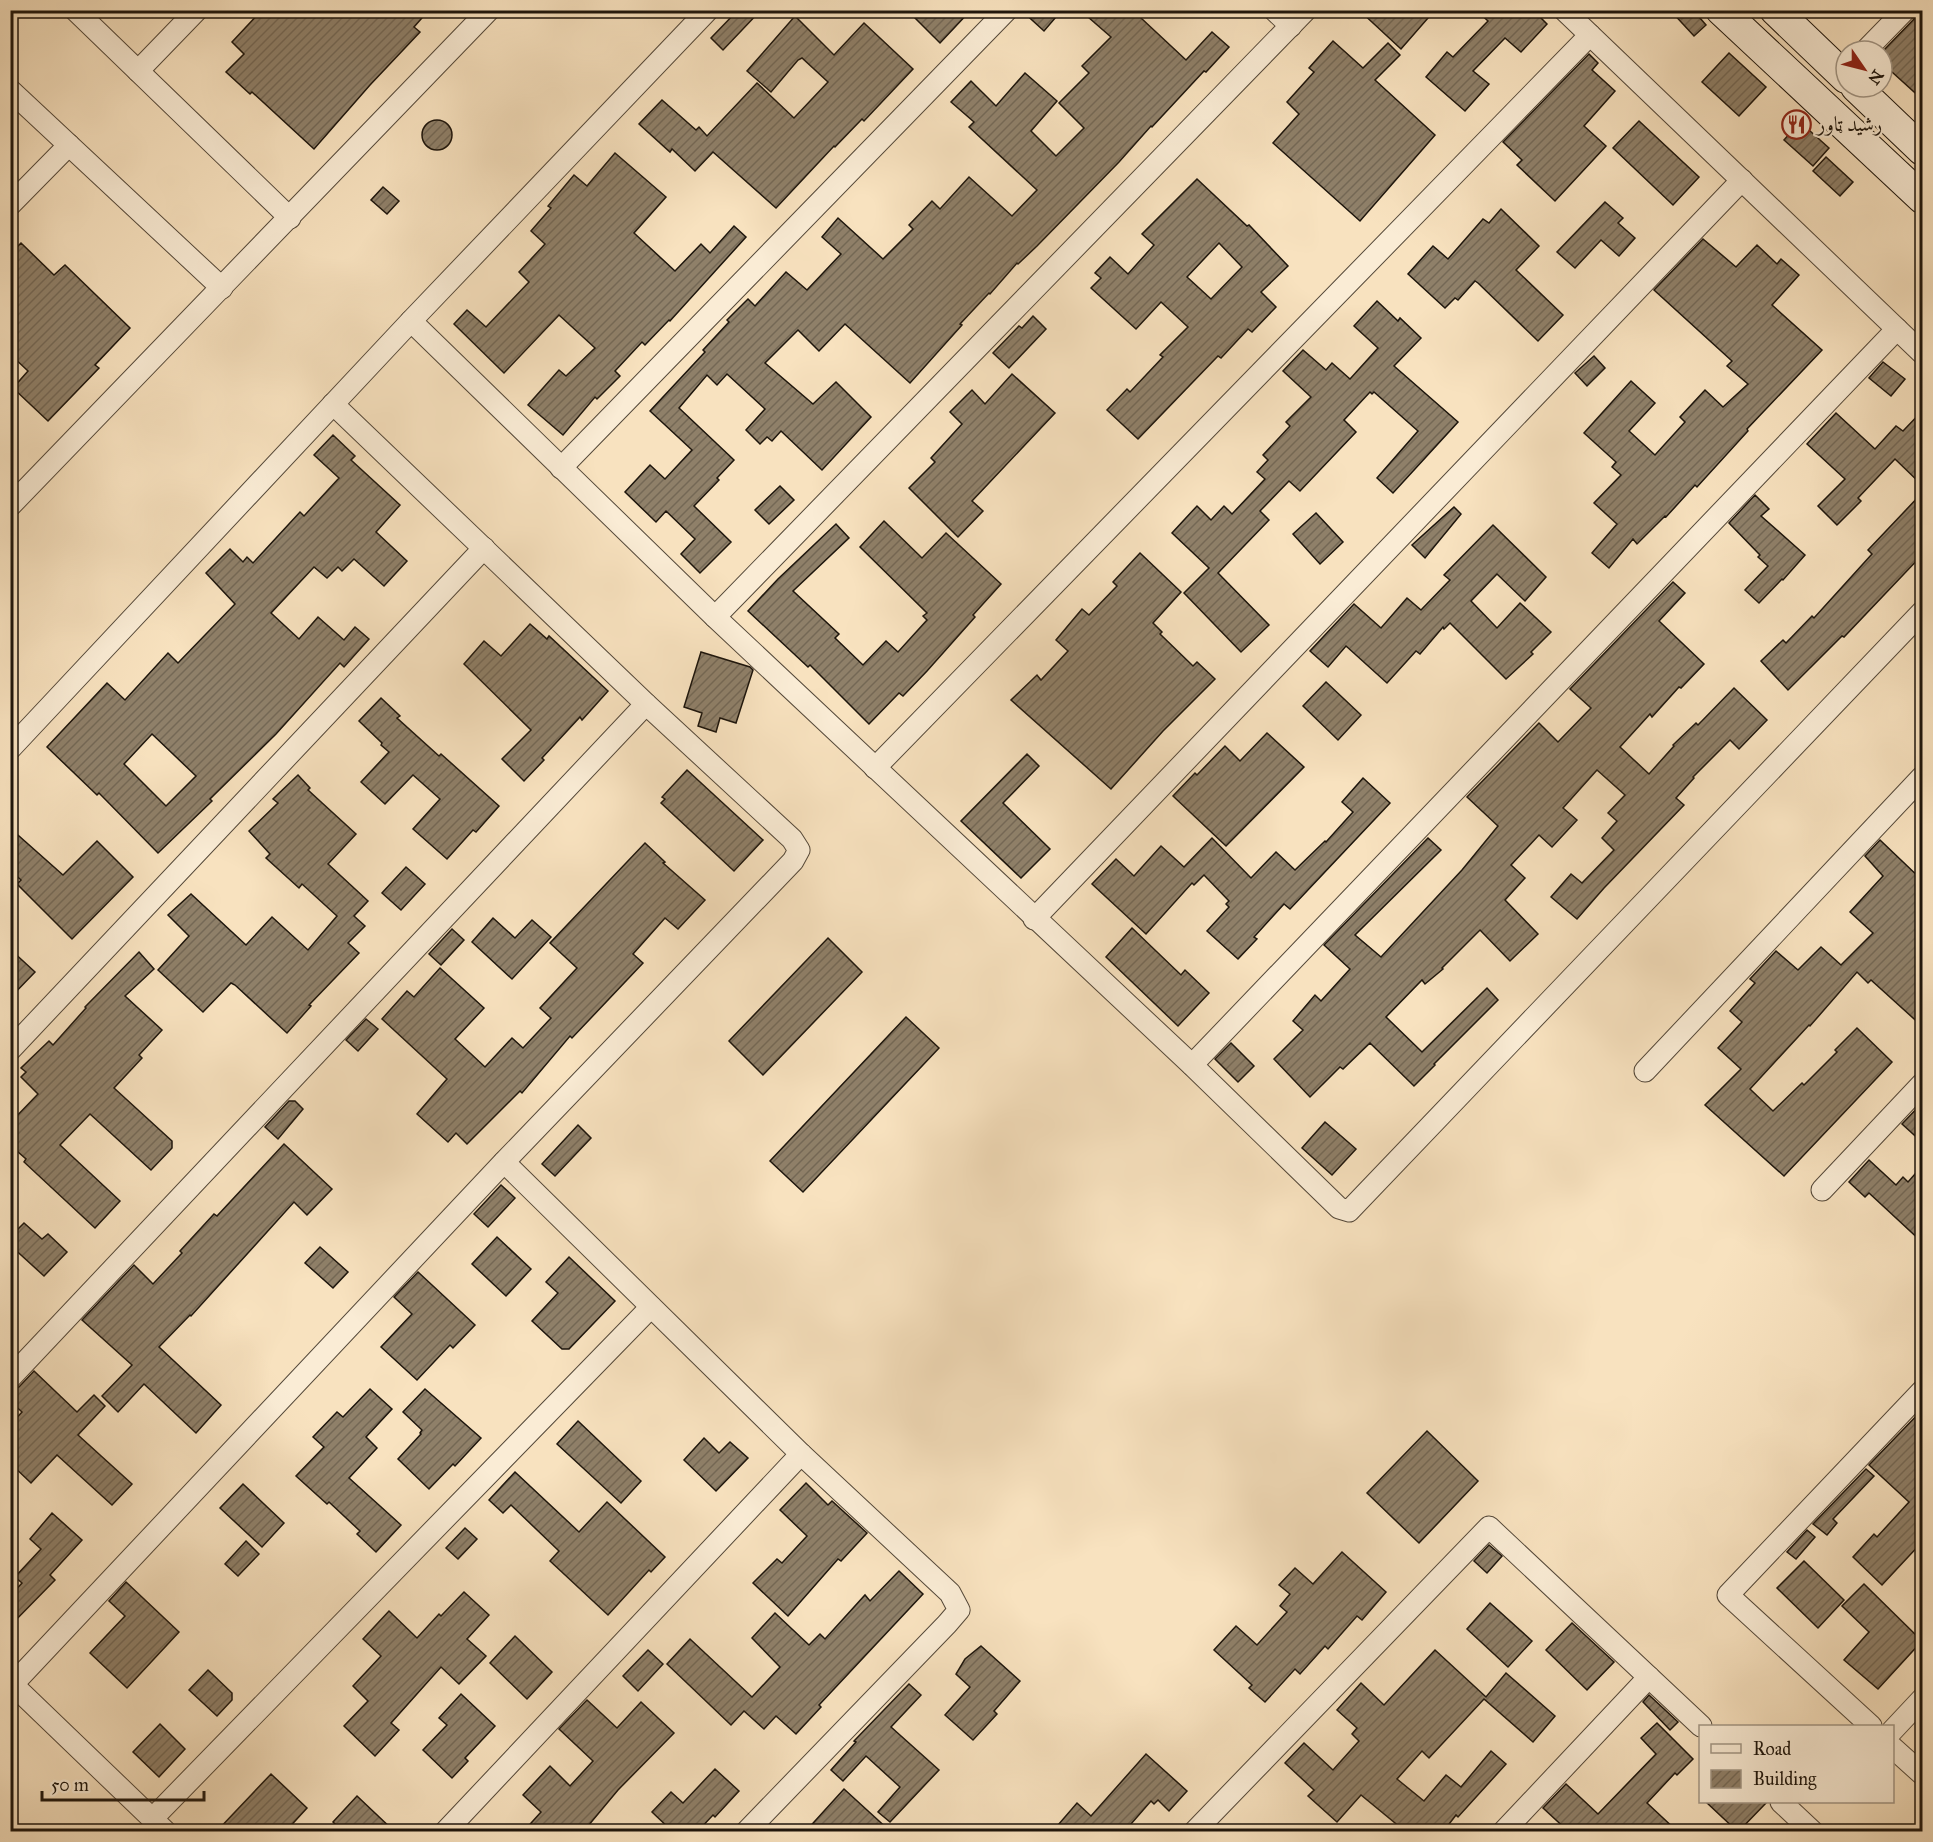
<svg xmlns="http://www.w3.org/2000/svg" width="1933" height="1842" viewBox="0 0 1933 1842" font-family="'IM FELL Great Primer',Amiri,serif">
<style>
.building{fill:url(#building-hatch);stroke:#1d150c;stroke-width:1.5;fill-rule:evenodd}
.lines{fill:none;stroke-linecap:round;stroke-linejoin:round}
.street-casing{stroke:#544839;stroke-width:23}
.secondary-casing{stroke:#1d150c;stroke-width:32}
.street{stroke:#faecd5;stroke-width:21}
.secondary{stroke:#faecd5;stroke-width:30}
.labels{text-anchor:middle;stroke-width:4.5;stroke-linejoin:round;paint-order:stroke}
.poi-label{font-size:21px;fill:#1d150c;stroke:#faecd5;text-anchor:start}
</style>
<defs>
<pattern id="building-hatch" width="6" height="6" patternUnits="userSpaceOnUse" patternTransform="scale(1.5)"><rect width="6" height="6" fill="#8f8069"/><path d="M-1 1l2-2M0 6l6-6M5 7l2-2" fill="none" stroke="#746855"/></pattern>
</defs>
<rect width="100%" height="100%" fill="#f8e2bf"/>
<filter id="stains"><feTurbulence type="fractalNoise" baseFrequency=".00333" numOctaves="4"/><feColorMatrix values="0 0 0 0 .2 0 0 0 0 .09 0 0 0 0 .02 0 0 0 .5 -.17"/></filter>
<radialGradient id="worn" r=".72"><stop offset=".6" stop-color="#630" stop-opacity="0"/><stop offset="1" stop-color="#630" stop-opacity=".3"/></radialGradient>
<g class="building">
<polygon points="262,10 429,10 414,27 420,32 370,85 314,149 252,92 250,94 226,72 244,54 232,42"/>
<polygon points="738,10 761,10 723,50 711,38"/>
<polygon points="907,10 971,10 940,43"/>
<polygon points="1021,10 1062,10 1044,31"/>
<polygon points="1080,10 1148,10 1141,18 1186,60 1212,32 1229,47 1206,72 1204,71 1152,127 1151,126 1119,162 1037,246 1018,264 1017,263 990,294 989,293 960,324 962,325 910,383 845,324 819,351 798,330 765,363 813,404 836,382 871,417 822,470 781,431 772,441 767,437 760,444 746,430 765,409 727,374 717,385 707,375 679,408 734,460 717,478 719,480 694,506 731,542 700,573 681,554 695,539 666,511 656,522 625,492 650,465 665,479 692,450 650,411 705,352 703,350 729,322 727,320 748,299 755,306 786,272 807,290 841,254 822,237 838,218 883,259 913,229 909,225 932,201 940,209 969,177 1012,216 1037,190 969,127 974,122 951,102 971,81 996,106 1025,73 1057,101 1031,131 1056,156 1084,128 1059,103 1089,73 1082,66 1111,37"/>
<polygon points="1359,10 1435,10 1401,49"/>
<polygon points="1476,10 1533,10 1547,24 1521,52 1505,38 1473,71 1489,84 1465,111 1426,77 1447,52 1453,57 1488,21"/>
<polygon points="1670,10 1693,10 1706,25 1694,36"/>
<polygon points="1917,10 1923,10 1923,100 1882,63 1882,52 1914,19"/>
<polygon points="795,16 834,55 864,23 913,69 864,121 862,119 835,147 834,146 776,208 713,152 695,171 672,149 670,152 639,124 662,100 696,130 699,127 707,136 757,83 794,118 828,82 802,58 798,60 771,92 747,71"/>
<polygon points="1333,41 1363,68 1388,43 1400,55 1375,80 1435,135 1360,221 1273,143 1299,114 1287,102 1314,72 1309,68"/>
<polygon points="1729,53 1766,87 1739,116 1702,82"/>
<polygon points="1589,54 1598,63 1592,70 1615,91 1584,126 1606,146 1555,201 1517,165 1522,160 1503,142"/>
<circle cx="437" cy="135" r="15"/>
<polygon points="1639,121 1699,177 1673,205 1613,148"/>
<polygon points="1800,122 1829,148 1813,166 1784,140"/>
<polygon points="615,153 666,197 634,233 675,271 701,244 710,253 734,226 746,237 670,321 669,320 645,345 642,342 615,371 620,376 597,399 595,397 563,435 528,405 559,370 566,376 595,348 559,315 504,373 454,324 467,310 486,327 529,282 519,272 545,244 531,231 551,208 548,206 574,175 587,186"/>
<polygon points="1826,157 1853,182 1840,196 1813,171"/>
<path d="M 1197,179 L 1247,226 L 1249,225 L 1288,266 L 1261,292 L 1276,307 L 1252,332 L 1248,329 L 1221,358 L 1218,356 L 1138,439 L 1107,410 L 1127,389 L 1130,392 L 1163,357 L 1160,355 L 1188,327 L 1161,302 L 1136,329 L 1091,288 L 1101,278 L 1095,273 L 1110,257 L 1128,274 L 1154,245 L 1142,234 ZM 1219,243 L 1242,267 L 1211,299 L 1187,277 Z"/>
<polygon points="383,187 399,201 387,214 371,200"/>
<polygon points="1605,202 1623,218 1618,223 1635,238 1619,256 1601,240 1575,268 1557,252"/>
<polygon points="1501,209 1539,246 1516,270 1563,315 1538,341 1478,283 1475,281 1458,300 1455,298 1445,308 1408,274 1433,246 1448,259 1483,219 1489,223"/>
<polygon points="1703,239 1736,267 1757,245 1777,264 1781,259 1799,275 1772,305 1822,350 1747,429 1748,431 1697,487 1695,485 1666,517 1665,516 1637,544 1633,539 1609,568 1592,553 1617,524 1594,503 1621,475 1612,467 1616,462 1584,433 1631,381 1655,403 1629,431 1655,455 1685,422 1680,417 1705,390 1723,407 1748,384 1727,366 1732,361 1654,290"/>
<polygon points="21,243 54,275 65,265 130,328 95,365 99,368 48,421 13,388 28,371 10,354 10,254"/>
<polygon points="1377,301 1398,321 1400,318 1421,338 1394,366 1458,422 1393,493 1377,478 1418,431 1374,392 1372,394 1370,392 1344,420 1356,432 1300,491 1289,481 1260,511 1269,520 1218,573 1269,625 1241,652 1184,593 1209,568 1172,533 1197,506 1211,520 1224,506 1232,514 1265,479 1257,472 1268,460 1263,455 1290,426 1286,422 1311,397 1283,371 1303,350 1326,370 1332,363 1350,379 1378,348 1354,326"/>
<polygon points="1033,316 1046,329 1009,368 993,353 1019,326 1022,328"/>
<polygon points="1594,356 1605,368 1587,386 1575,373"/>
<polygon points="1883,362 1905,379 1891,396 1869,378"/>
<polygon points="1012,374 1055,413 972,501 983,511 958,537 909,488 935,462 931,458 962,424 950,412 972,390 985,404"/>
<polygon points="1923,410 1923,486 1895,459 1858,498 1861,501 1837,525 1818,506 1845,479 1807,444 1836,413 1875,449 1896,426 1903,431"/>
<path d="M 333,435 L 355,456 L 351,460 L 400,505 L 376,532 L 407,561 L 384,586 L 354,559 L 342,571 L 338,567 L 327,578 L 314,567 L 271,613 L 299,639 L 318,617 L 344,640 L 355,627 L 369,639 L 344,667 L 340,663 L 276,734 L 210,799 L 212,801 L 158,853 L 99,793 L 97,795 L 47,747 L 107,683 L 125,700 L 168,653 L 178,663 L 235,604 L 206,573 L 230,549 L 243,562 L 247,557 L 253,563 L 300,512 L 304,516 L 339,478 L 314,455 ZM 152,734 L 196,776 L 166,806 L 124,764 Z"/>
<polygon points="780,486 794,500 769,524 755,510"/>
<polygon points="1923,492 1923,554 1844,637 1842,636 1788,690 1761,661 1783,640 1786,643 1812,616 1814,618 1872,554 1868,550"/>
<polygon points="1755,495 1769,509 1761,516 1805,555 1783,580 1782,579 1759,603 1745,590 1768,566 1758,557 1760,555 1729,523"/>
<polygon points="1454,507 1461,514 1425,558 1412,545"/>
<polygon points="1316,513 1343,542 1320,564 1293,534"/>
<polygon points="884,521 922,558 946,533 1001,584 973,615 975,617 927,671 903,696 899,693 869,724 810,665 808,667 748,611 778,579 836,524 849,538 793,591 839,634 835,638 863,665 886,641 898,652 927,620 923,616 927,613 860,547"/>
<polygon points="1493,525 1546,577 1525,601 1497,574 1471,601 1497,628 1520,603 1551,632 1531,652 1533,654 1506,679 1450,623 1444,629 1443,627 1420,654 1416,651 1387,683 1346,646 1328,667 1310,651 1354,604 1381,628 1407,598 1421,610 1450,580 1444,575"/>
<polygon points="1140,553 1181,592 1153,623 1162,632 1160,634 1193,666 1197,662 1215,679 1163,731 1111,789 1011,700 1037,675 1041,680 1068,651 1056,640 1082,609 1089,615 1117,586 1113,582"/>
<polygon points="1673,582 1685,593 1659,621 1704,664 1681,688 1679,687 1652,717 1650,714 1620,747 1649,774 1674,746 1673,745 1696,723 1698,725 1734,688 1767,720 1739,749 1730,740 1693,777 1694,778 1676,798 1684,805 1604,888 1577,919 1551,897 1571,874 1582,883 1614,850 1602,838 1617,821 1608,813 1625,795 1597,770 1563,808 1577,820 1552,847 1539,835 1511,865 1525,878 1505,900 1538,934 1510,961 1480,930 1442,968 1443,969 1425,984 1422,980 1386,1017 1422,1052 1487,988 1498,1000 1434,1064 1435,1065 1414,1086 1370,1043 1343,1069 1340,1067 1310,1097 1274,1059 1303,1030 1293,1021 1315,995 1321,1001 1350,969 1324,945 1428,838 1441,850 1355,935 1381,957 1462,870 1498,826 1467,797 1539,723 1558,742 1591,708 1570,689"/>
<polygon points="530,624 547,639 549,636 608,691 582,720 580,717 542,758 544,760 524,781 502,759 531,730 464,664 484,641 501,656"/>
<polygon points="701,652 750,667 753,670 736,723 720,718 716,732 698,726 702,713 684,707"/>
<polygon points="1326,682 1361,715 1338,740 1303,706"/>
<polygon points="381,698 400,716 397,718 439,756 441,754 499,806 476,832 473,830 447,859 413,829 440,799 413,775 385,804 361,782 389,752 381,745 382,743 359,721"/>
<polygon points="1267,733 1304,767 1226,846 1173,796 1195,773 1197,775 1225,746 1240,761"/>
<polygon points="1027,754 1039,766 1003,803 1050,849 1021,878 961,821"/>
<polygon points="687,770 763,840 734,871 661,803 665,799 662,797"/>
<polygon points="298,775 310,788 308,790 356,834 328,864 368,901 354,916 365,926 348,943 359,953 309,1005 311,1006 287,1033 235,985 231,983 203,1012 158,970 189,936 168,915 191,894 246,945 272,917 308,950 337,916 302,884 299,888 266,858 270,854 249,831 278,803 273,799"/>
<polygon points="1363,778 1390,803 1290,909 1284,904 1254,937 1257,939 1238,959 1207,931 1229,907 1226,904 1229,901 1204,875 1194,885 1192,883 1146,934 1092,884 1116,859 1134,876 1161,846 1184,867 1212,838 1251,878 1276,852 1295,870 1325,841 1326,842 1353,812 1342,802"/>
<polygon points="10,828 63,875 97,841 133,877 72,939 17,884 21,880 10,870"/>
<polygon points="1880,840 1923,881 1923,1027 1871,980 1868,983 1857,972 1810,1026 1809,1025 1750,1089 1773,1111 1802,1083 1804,1085 1837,1052 1835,1050 1857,1028 1892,1062 1784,1176 1705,1105 1741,1069 1718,1048 1742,1022 1730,1011 1755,983 1750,979 1776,951 1798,970 1821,947 1841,965 1873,933 1850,912 1883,876 1865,856"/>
<polygon points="645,843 665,862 663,863 705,900 678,929 665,918 633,954 643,963 572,1038 570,1036 522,1093 520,1091 467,1144 456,1133 448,1142 417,1114 447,1079 382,1019 407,991 414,997 440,968 484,1008 455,1039 485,1067 512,1038 523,1048 551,1018 540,1008 577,968 550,943"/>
<polygon points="406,867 425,884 401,910 382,893"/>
<polygon points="493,918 515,938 532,920 551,937 512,979 472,942"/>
<polygon points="1132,928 1181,975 1185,970 1209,993 1178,1026 1106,957"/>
<polygon points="452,929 464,940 441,965 429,954"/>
<polygon points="828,938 862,972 763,1075 729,1041"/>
<polygon points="10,949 35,972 10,998"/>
<polygon points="139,952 154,969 125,996 162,1030 139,1055 142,1058 114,1088 172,1141 172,1148 151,1170 90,1114 60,1145 120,1201 95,1228 24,1162 26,1159 10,1145 10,1123 38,1094 21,1077 26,1072 21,1068 49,1041 53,1045 86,1008 85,1007"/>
<polygon points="906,1017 939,1048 803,1192 770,1161"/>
<polygon points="366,1019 378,1029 358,1051 346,1040"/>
<polygon points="1231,1043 1254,1066 1238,1082 1215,1059"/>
<polygon points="289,1101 295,1101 303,1109 278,1139 265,1127"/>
<polygon points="1923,1102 1923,1143 1902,1124"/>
<polygon points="1325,1122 1356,1149 1332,1175 1302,1148"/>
<polygon points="578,1125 591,1138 555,1176 542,1164"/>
<polygon points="284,1144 332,1189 307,1215 294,1202 191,1316 190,1315 159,1347 221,1405 196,1433 144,1384 118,1412 102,1396 132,1365 82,1320 134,1265 153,1284 182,1253 180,1251 214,1214 217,1216"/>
<polygon points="1869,1160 1896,1185 1903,1177 1908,1182 1923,1165 1923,1243 1869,1193 1865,1197 1849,1182"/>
<polygon points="501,1185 515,1198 488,1227 474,1214"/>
<polygon points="24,1223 42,1239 48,1234 67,1252 44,1276 10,1245 10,1237"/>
<polygon points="497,1237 531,1269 506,1296 472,1264"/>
<polygon points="320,1247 348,1272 333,1288 305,1263"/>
<polygon points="569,1257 615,1301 569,1349 562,1349 532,1321 558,1293 546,1282"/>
<polygon points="418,1272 475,1325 453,1348 450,1345 417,1380 381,1347 412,1314 394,1297"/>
<polygon points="34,1371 77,1412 94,1395 105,1406 78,1435 132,1484 112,1505 57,1455 31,1483 10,1463 10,1425 22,1412 10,1401 10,1392 19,1387"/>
<polygon points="370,1389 392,1409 366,1437 377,1448 349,1478 401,1525 376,1552 357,1534 360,1531 329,1502 327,1504 296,1476 324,1447 313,1437 337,1412 343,1417"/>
<polygon points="425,1389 481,1438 455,1466 453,1464 429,1489 398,1459 421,1434 420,1433 422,1430 403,1412"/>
<polygon points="1923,1409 1923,1541 1882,1585 1853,1557 1874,1534 1877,1537 1909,1502 1869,1465"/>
<polygon points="578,1421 641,1481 621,1503 557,1444"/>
<polygon points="1427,1431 1478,1481 1419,1543 1367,1493"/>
<polygon points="704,1438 719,1453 730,1442 748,1458 716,1491 684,1460"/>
<polygon points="1866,1469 1874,1476 1833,1519 1837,1523 1827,1535 1813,1524"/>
<polygon points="515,1472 579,1532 607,1502 665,1557 651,1572 649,1570 608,1615 550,1561 559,1551 511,1505 503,1513 489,1500"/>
<polygon points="806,1483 828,1505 832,1501 867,1533 841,1561 838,1559 788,1616 753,1583 777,1559 782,1563 807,1536 780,1510"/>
<polygon points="243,1484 284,1523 262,1547 220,1508"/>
<polygon points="52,1513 82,1540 50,1575 55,1580 10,1626 10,1596 22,1583 15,1577 41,1549 30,1539"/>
<polygon points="465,1528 477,1539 458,1559 446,1548"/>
<polygon points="1807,1530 1815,1537 1796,1559 1787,1552"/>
<polygon points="246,1541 259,1554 238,1576 225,1564"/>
<polygon points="1489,1545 1502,1556 1487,1573 1474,1561"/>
<polygon points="1342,1552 1386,1592 1362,1620 1357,1616 1328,1649 1325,1646 1300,1674 1295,1669 1265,1702 1249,1688 1252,1685 1214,1650 1236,1626 1257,1645 1287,1612 1280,1606 1290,1594 1279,1585 1295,1568 1313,1584"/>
<polygon points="1804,1561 1844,1600 1818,1628 1777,1588"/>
<polygon points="899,1571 923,1594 819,1705 821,1707 796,1734 776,1716 764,1729 744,1711 731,1725 667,1664 690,1639 752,1697 780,1667 752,1638 775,1613 809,1645 820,1634 825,1639 865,1595 870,1601"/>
<polygon points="126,1582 179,1632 127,1688 90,1653 125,1616 109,1601"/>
<polygon points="1864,1584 1922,1641 1878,1689 1844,1660 1869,1632 1842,1606"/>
<polygon points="464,1592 489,1615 467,1639 486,1656 459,1684 441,1667 391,1723 399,1730 375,1756 344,1726 368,1701 353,1686 381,1656 363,1639 389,1611 417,1638 439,1614 441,1616"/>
<polygon points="1490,1603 1532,1641 1508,1667 1467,1629"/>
<polygon points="1572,1623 1614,1662 1587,1690 1546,1650"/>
<polygon points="515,1636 552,1672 527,1699 490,1663"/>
<polygon points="981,1646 1020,1681 994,1711 997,1714 973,1740 945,1715 970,1687 956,1674 965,1659"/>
<polygon points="648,1650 663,1664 638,1691 623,1676"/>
<polygon points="1435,1650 1486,1697 1506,1673 1555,1716 1533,1742 1484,1699 1429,1758 1422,1751 1397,1779 1424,1801 1446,1775 1461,1787 1491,1751 1506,1764 1458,1817 1456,1815 1443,1832 1406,1832 1361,1795 1337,1822 1308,1796 1314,1790 1285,1763 1304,1743 1333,1770 1359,1741 1352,1734 1357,1728 1337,1710 1361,1683 1384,1705"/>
<polygon points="208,1670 232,1693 232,1700 217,1716 189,1690"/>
<polygon points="909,1684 921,1695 891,1727 939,1770 890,1822 878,1812 900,1787 866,1756 843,1781 831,1770 856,1742 854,1741"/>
<polygon points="461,1694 495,1726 465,1758 468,1761 452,1778 423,1750 447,1725 439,1718"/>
<polygon points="1649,1695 1678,1722 1670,1730 1643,1702"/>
<polygon points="587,1700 617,1728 641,1702 674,1733 618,1790 583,1832 523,1832 541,1812 523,1795 550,1766 570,1786 593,1761 559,1729"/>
<polygon points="1657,1723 1693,1759 1677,1775 1675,1773 1647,1803 1678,1832 1569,1832 1543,1808 1566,1784 1598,1814 1656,1754 1641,1738"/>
<polygon points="160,1724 185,1749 159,1777 133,1752"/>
<polygon points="1146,1754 1187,1791 1169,1811 1158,1800 1154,1804 1151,1801 1124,1832 1052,1832 1077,1803 1091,1816"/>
<polygon points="715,1769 739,1791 715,1817 713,1815 697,1832 673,1832 652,1812 671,1792 683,1803"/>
<polygon points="271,1774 307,1808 285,1832 216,1832"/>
<polygon points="844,1789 891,1832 805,1832"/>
<polygon points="357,1796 395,1832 343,1832 333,1822"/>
<polygon points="1706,1802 1767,1802 1738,1832"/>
</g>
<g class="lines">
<defs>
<g id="street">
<polyline points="75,10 290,218"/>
<polyline points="1274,10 1291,26"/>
<polyline points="1564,10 1922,353"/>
<polyline points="1865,51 1905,10"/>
<polyline points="138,71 197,10"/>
<polyline points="10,90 222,288"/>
<polyline points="10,205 69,145"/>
<polyline points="411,321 715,617 1192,1065 1339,1208 1349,1211 1922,612"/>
<polyline points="561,468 1007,10"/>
<polyline points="10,506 489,10"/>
<polyline points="715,617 1306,10"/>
<polyline points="10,749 411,321 708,10"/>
<polyline points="875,768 1590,35"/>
<polyline points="1034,919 1742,180"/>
<polyline points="10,1050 484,548"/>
<polyline points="1192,1065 1897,329"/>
<polyline points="1645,1071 1922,777"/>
<polyline points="504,1162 801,1454 950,1593 959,1610 947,1624 746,1832"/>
<polyline points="1822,1190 1922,1084"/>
<polyline points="10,1378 646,704"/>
<polyline points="10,1682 166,1832"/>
<polyline points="13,1684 504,1162 793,861 799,850 792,839 646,704 333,404"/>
<polyline points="1871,1726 1728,1595 1922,1391"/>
<polyline points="1892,1731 1922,1699"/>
<polyline points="1892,1747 1922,1774"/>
<polyline points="1781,1802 1813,1832"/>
<polyline points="153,1818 651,1307"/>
<polyline points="445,1832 801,1454"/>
<polyline points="1194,1832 1489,1527 1701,1726"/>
<polyline points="1503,1832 1649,1677"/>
</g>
<g id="secondary">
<polyline points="1721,10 1922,198"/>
<polyline points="1775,10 1846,78"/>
<polyline points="1856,87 1922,150"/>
</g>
</defs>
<use href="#street" class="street-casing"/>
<use href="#secondary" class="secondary-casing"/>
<use href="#street" class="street"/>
<use href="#secondary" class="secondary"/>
</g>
<defs>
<symbol id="restaurant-ring" viewBox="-11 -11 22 22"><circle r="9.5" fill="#faecd5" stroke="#8f2418" stroke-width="1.5"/><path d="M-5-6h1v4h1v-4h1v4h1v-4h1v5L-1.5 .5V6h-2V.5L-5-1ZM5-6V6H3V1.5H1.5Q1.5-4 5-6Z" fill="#8f2418"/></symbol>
</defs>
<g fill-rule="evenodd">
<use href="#restaurant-ring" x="1780" y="108" width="33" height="33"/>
</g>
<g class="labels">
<g class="poi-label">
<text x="1817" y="131">رشید ټاور</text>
</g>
</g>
<rect width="1933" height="1842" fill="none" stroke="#f8e2bf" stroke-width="36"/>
<rect x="12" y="12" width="1909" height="1818" fill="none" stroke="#1d150c" stroke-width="3"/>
<rect x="18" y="18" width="1897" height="1806" fill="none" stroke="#1d150c" stroke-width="1.5"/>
<rect x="1699" y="1725" width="195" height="78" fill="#faecd5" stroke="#a29685" stroke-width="1.5"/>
<rect x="1711" y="1744" width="30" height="9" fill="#faecd5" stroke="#a29685" stroke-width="1.5"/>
<text x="1753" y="1755" font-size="18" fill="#1d150c">Road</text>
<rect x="1711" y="1770" width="30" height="18" fill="url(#building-hatch)" stroke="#a29685" stroke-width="1.5"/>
<text x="1753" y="1785" font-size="18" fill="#1d150c">Building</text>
<g transform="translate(1864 69) rotate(125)"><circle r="28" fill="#faecd5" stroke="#a29685" stroke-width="1.5"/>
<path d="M0-4.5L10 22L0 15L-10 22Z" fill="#8f2418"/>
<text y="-9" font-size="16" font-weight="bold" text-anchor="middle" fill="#1d150c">N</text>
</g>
<path d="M42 1791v9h162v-9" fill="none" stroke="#1d150c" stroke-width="3"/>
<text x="51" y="1791" font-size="18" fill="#1d150c" stroke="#faecd5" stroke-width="4.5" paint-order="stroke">50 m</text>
<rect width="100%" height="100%" filter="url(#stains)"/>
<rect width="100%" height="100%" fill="url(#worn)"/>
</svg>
